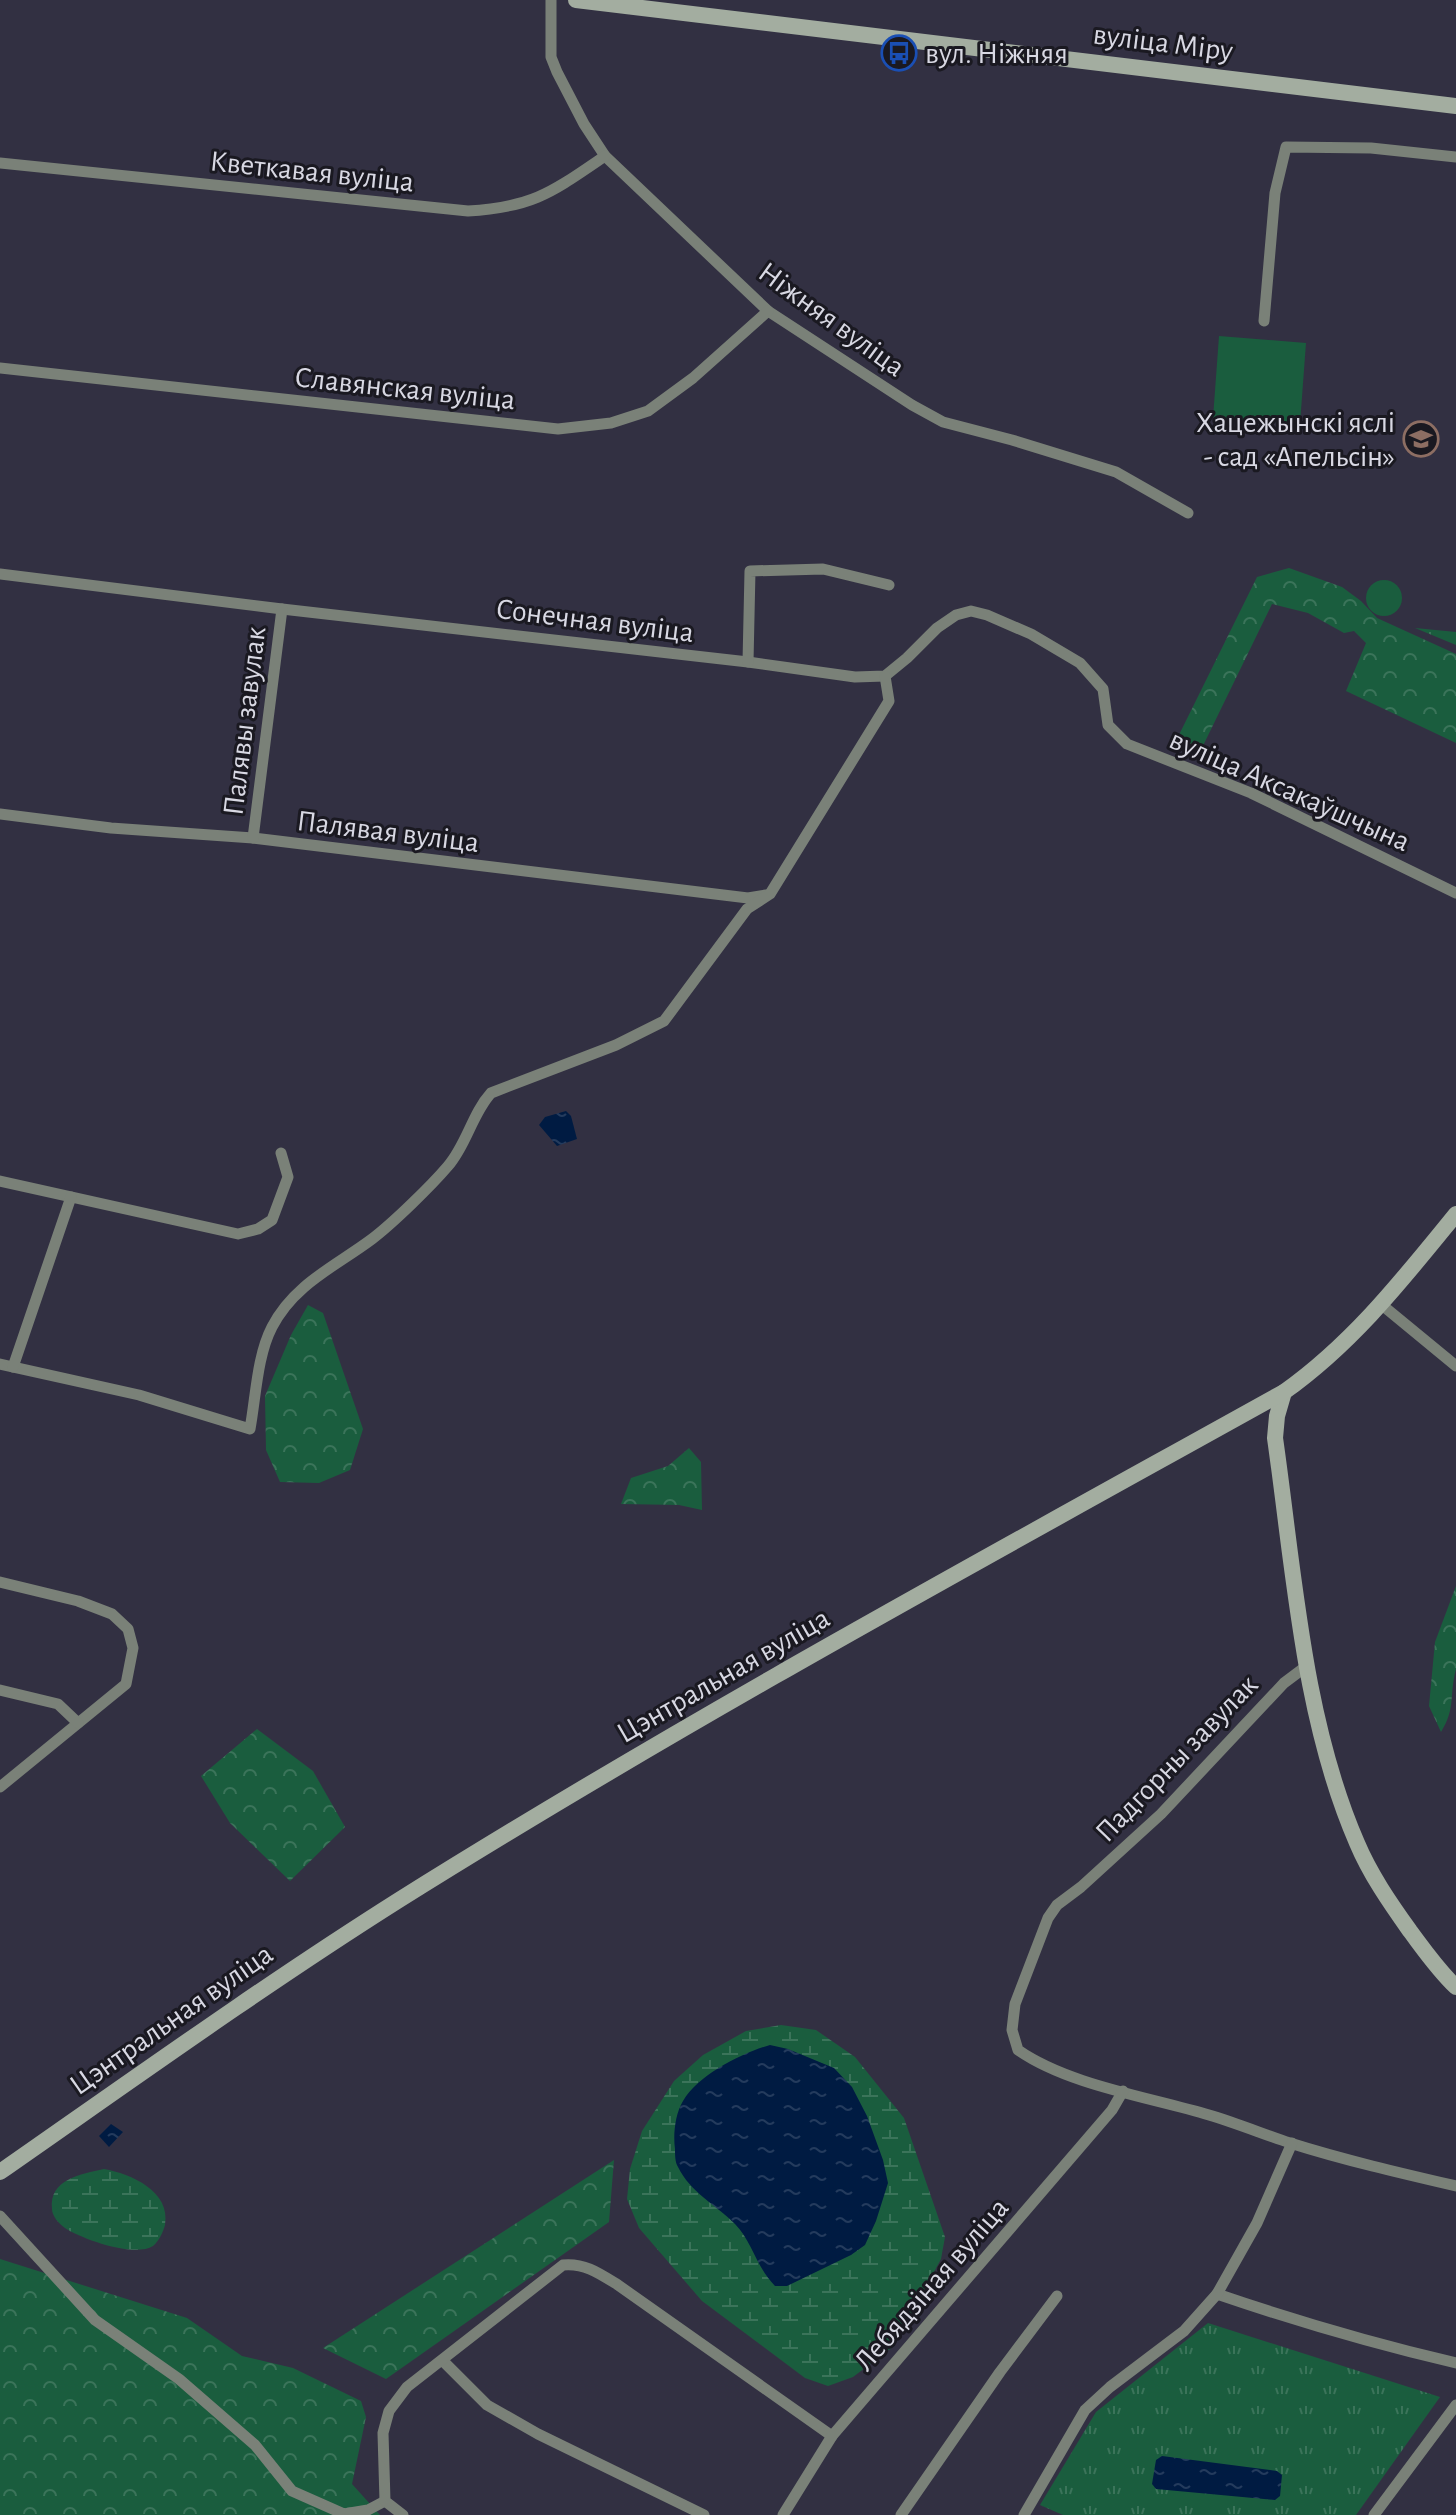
<svg xmlns="http://www.w3.org/2000/svg" width="1456" height="2515" viewBox="0 0 1456 2515" font-family="'Alegreya Sans',sans-serif">
<style>
.grass{fill:url(#grass-tufts)}
.forest{fill:url(#forest-crowns)}
.wetland{fill:url(#wetland-marsh)}
.park{fill:#1a5d3e}
.water{fill:url(#water-ripples)}
.lines{fill:none;stroke-linecap:round;stroke-linejoin:round}
.street{stroke:#7a8178;stroke-width:11}
.secondary{stroke:#a3ada0;stroke-width:16}
.labels{text-anchor:middle;stroke-width:6;stroke-linejoin:round;paint-order:stroke}
.street-label{font-size:30px;fill:#d8d8e3;stroke:#1a1921}
.poi-label{font-size:30px;fill:#d8d8e3;stroke:#1a1921;text-anchor:start}
</style>
<defs>
<pattern id="grass-tufts" width="24" height="20" patternUnits="userSpaceOnUse" patternTransform="scale(2)"><rect width="24" height="20" fill="#1a5d3e"/><path d="M3 7l-1-3M5 7V3M7 7l1-3M15 17l-1-3M17 17v-4M19 17l1-3" fill="none" stroke="#3b745a"/></pattern>
<pattern id="forest-crowns" width="20" height="18" patternUnits="userSpaceOnUse" patternTransform="scale(2)"><rect width="20" height="18" fill="#1a5d3e"/><path d="M2 6a3 3 0 1 1 6 0M12 15a3 3 0 1 1 6 0" fill="none" stroke="#3b745a"/></pattern>
<pattern id="wetland-marsh" width="20" height="14" patternUnits="userSpaceOnUse" patternTransform="scale(2)"><rect width="20" height="14" fill="#1a5d3e"/><path d="M1 5h8M5 5V1M11 12h8M15 12V8" fill="none" stroke="#3b745a"/></pattern>
<pattern id="water-ripples" width="26" height="14" patternUnits="userSpaceOnUse" patternTransform="scale(2)"><rect width="26" height="14" fill="#001b42"/><path d="M2 4q2-2 4 0t4 0M15 11q2-2 4 0t4 0" fill="none" stroke="#243b5d"/></pattern>
</defs>
<rect width="100%" height="100%" fill="#323042"/>
<polygon class="grass" points="1208,2323 1440,2397 1356,2515 1063,2515 1040,2505 1096,2412"/>
<g class="forest">
<polygon points="1289,568 1342,587 1361,601 1377,618 1456,654 1456,743 1346,691 1366,643 1354,631 1344,633 1308,613 1272,604 1198,756 1175,743 1257,577"/>
<polygon points="308,1305 323,1313 363,1429 350,1470 319,1483 280,1482 266,1450 265,1396 291,1335"/>
<polygon points="689,1448 701,1462 702,1510 679,1505 621,1504 631,1478 668,1466"/>
<path d="M 1456,1586 L 1456,1669 C 1449,1695 1456,1708 1441,1732 L 1429,1706 L 1435,1642 Z"/>
<polygon points="257,1729 313,1771 345,1827 290,1881 230,1823 201,1776"/>
<polygon points="614,2160 609,2222 386,2379 323,2348"/>
<polygon points="0,2259 187,2318 242,2356 293,2368 361,2401 366,2417 352,2484 380,2515 0,2515"/>
</g>
<g class="wetland">
<polygon points="1415,628 1456,632 1456,645"/>
<polygon points="781,2025 816,2030 855,2057 904,2118 945,2237 941,2259 894,2346 853,2377 828,2386 805,2378 702,2301 639,2228 627,2199 630,2169 642,2131 674,2081 703,2055 746,2031"/>
<path d="M 104,2169 C 131,2174 171,2191 165,2225 C 163,2232 159,2241 153,2246 C 134,2258 82,2239 65,2228 C 59,2224 52,2216 52,2209 C 49,2179 81,2174 104,2169 Z"/>
</g>
<g class="park">
<polygon points="1219,336 1306,343 1300,424 1213,418"/>
<circle cx="1384" cy="598" r="18"/>
</g>
<g class="water">
<polygon points="566,1111 571,1116 577,1139 557,1146 539,1125 545,1117"/>
<path d="M 770,2045 L 788,2049 L 834,2068 L 852,2087 L 867,2116 L 883,2160 L 888,2183 L 876,2221 L 865,2245 L 851,2255 L 787,2286 L 775,2286 C 756,2267 752,2241 735,2224 C 716,2205 690,2192 678,2167 C 675,2162 675,2155 675,2149 C 673,2135 675,2114 683,2101 C 698,2075 742,2053 770,2045 Z"/>
<polygon points="111,2124 123,2132 109,2147 99,2136"/>
<polygon points="1162,2456 1277,2471 1282,2475 1280,2496 1275,2500 1156,2489 1152,2484 1156,2460"/>
</g>
<g class="lines">
<g class="street">
<polyline points="551,0 551,57 557,72 584,124 605,156 768,311 912,405 943,422 1012,440 1116,472 1188,513"/>
<path d="M 0,163 L 468,211 C 534,207 552,192 605,156"/>
<polyline points="1264,321 1275,193 1286,147 1371,148 1456,157"/>
<polyline points="0,368 558,429 611,423 648,411 693,378 768,311"/>
<polyline points="0,574 282,609 748,662 855,677 885,676 907,658 937,628 956,615 971,611 987,615 1031,634 1080,663 1103,689 1108,725 1127,744 1251,793 1456,893"/>
<polyline points="748,662 750,571 823,569 889,585"/>
<polyline points="0,814 111,828 253,838 748,898 766,895"/>
<polyline points="253,838 282,609"/>
<polyline points="0,1181 238,1234 258,1229 272,1220 288,1177 281,1153"/>
<polyline points="1382,1305 1456,1366"/>
<path d="M 0,1364 L 139,1395 L 250,1429 C 256,1396 257,1356 272,1327 C 294,1284 336,1266 372,1239 C 393,1223 431,1186 448,1166 C 467,1144 472,1114 491,1093 L 616,1045 L 664,1021 L 747,909 L 770,894 L 889,701 L 885,676"/>
<polyline points="13,1367 71,1197"/>
<polyline points="0,1582 78,1601 112,1614 128,1629 133,1648 126,1684 0,1787"/>
<path d="M 1308,1665 L 1284,1683 L 1161,1814 L 1081,1887 L 1057,1905 L 1048,1918 L 1015,2004 L 1012,2030 L 1018,2050 C 1068,2085 1149,2097 1209,2115 C 1236,2123 1263,2134 1290,2143 C 1344,2160 1400,2173 1456,2186"/>
<polyline points="0,1690 58,1704 78,1723"/>
<polyline points="0,2216 95,2320 179,2379 255,2445 292,2491 344,2514 368,2510 385,2501"/>
<path d="M 1217,2294 C 1296,2321 1375,2344 1456,2363"/>
<polyline points="443,2361 487,2405 538,2434 704,2515"/>
<path d="M 403,2515 L 385,2501 L 383,2433 L 389,2411 L 407,2387 L 563,2265 C 585,2263 599,2273 618,2285 L 832,2436"/>
<polyline points="783,2515 832,2436 1112,2110 1123,2091"/>
<polyline points="901,2515 1000,2372 1057,2296"/>
<polyline points="1024,2515 1085,2410 1110,2387 1184,2331 1217,2294 1257,2223 1292,2143"/>
<polyline points="1374,2515 1456,2405"/>
</g>
<g class="secondary">
<polyline points="576,0 1456,106"/>
<path d="M 1284,1392 L 1277,1416 L 1275,1438 C 1294,1571 1303,1719 1357,1843 C 1370,1874 1390,1903 1410,1931 C 1425,1951 1438,1970 1456,1987"/>
<path d="M 0,2172 C 132,2080 263,1986 399,1900 C 688,1719 987,1557 1284,1392 C 1353,1343 1403,1279 1456,1214"/>
</g>
</g>
<defs>
<symbol id="bus-ring" viewBox="-11 -11 22 22"><circle r="9.5" fill="#1a1921" stroke="#1a4fb4" stroke-width="1.5"/><path d="M-5-6H5V4H4V6H2V4H-2V6H-4V4H-5ZM-3.5-4V0h7V-4ZM-3.5 1.2v1.5H-2V1.2ZM2 1.2v1.5H3.5V1.2Z" fill="#1a4fb4"/></symbol>
<symbol id="school-ring" viewBox="-11 -11 22 22"><circle r="9.5" fill="#1a1921" stroke="#8d6e63" stroke-width="1.5"/><path d="M0-5L7-2L0 1L-7-2ZM-4 1L0 2.5L4 1V4Q0 6-4 4Z" fill="#8d6e63"/></symbol>
</defs>
<g fill-rule="evenodd">
<use href="#bus-ring" x="879" y="33" width="40" height="40"/>
<use href="#school-ring" x="1401" y="419" width="40" height="40"/>
</g>
<g class="labels">
<g class="street-label">
<text transform="translate(1163 42) rotate(7)" y="10">вуліца Міру</text>
<text transform="translate(312 171) rotate(6)" y="10">Кветкавая вуліца</text>
<text transform="translate(832 319) rotate(36)" y="10">Ніжняя вуліца</text>
<text transform="translate(405 388) rotate(6)" y="10">Славянская вуліца</text>
<text transform="translate(595 620) rotate(7)" y="10">Сонечная вуліца</text>
<text transform="translate(244 721) rotate(-83)" y="10">Палявы завулак</text>
<text transform="translate(1290 790) rotate(24)" y="10">вуліца Аксакаўшчына</text>
<text transform="translate(388 831) rotate(7)" y="10">Палявая вуліца</text>
<text transform="translate(723 1675) rotate(-30)" y="10">Цэнтральная вуліца</text>
<text transform="translate(1176 1758) rotate(-46)" y="10">Падгорны завулак</text>
<text transform="translate(171 2019) rotate(-35)" y="10">Цэнтральная вуліца</text>
<text transform="translate(931 2284) rotate(-49)" y="10">Лебядзіная вуліца</text>
</g>
<g class="poi-label">
<text x="925" y="63">вул. Ніжняя</text>
<text x="1395" y="432" text-anchor="end">Хацежынскі яслі<tspan x="1395" dy="34">- сад «Апельсін»</tspan></text>
</g>
</g>
</svg>
